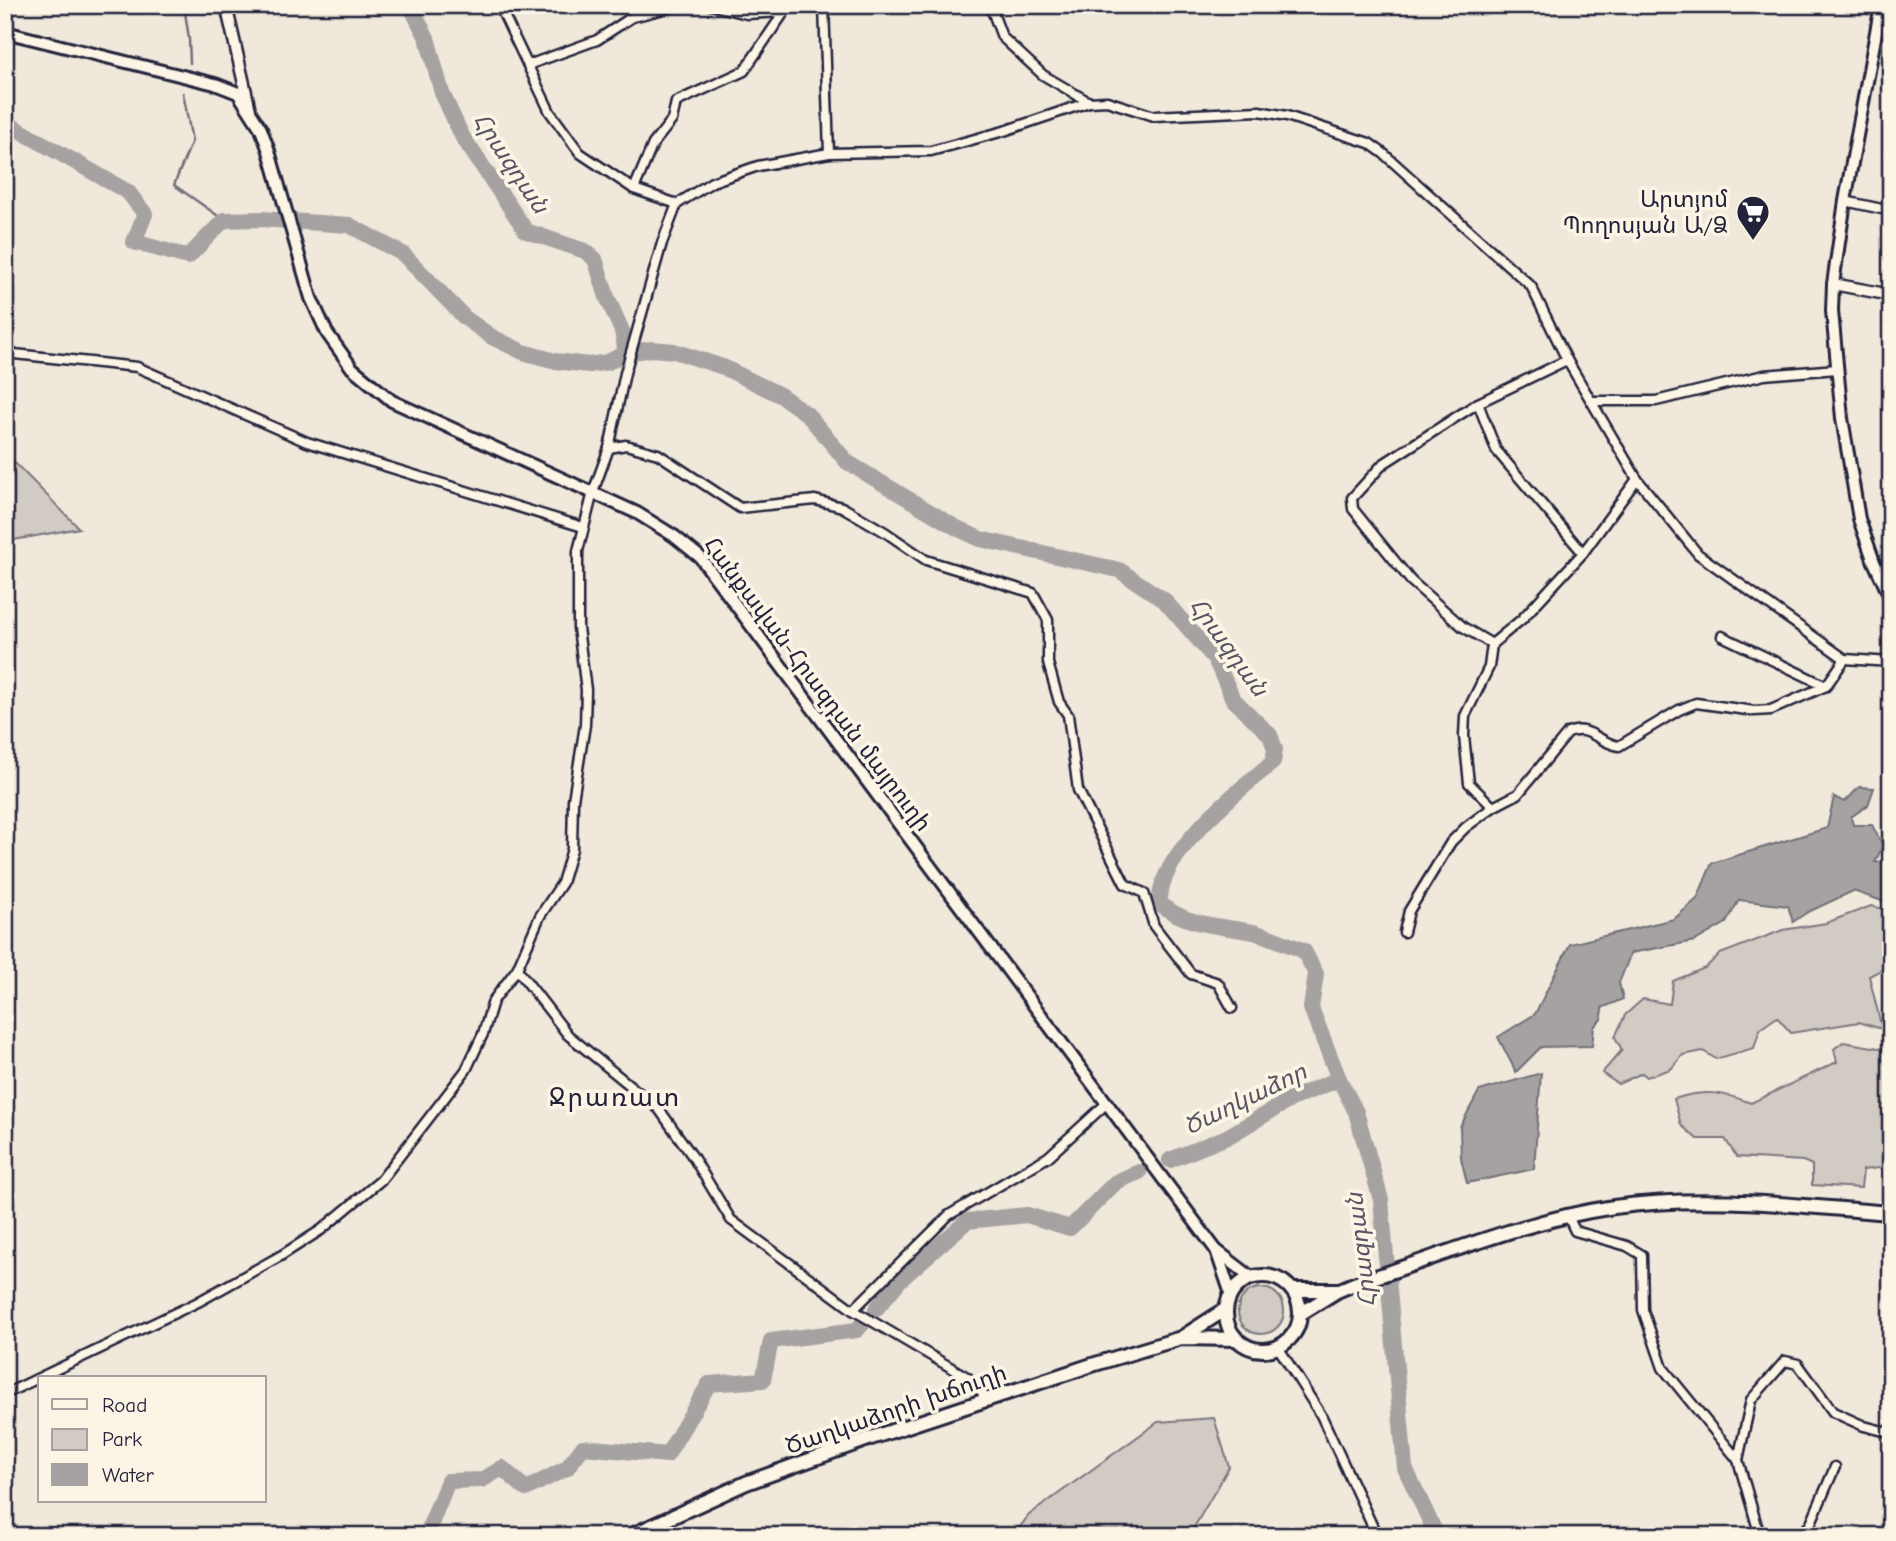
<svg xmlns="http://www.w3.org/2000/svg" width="1896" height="1541" viewBox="0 0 1896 1541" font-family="'Comic Neue','Noto Sans Armenian',sans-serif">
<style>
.green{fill:#d1cbc3;stroke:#7a767f;stroke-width:2}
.water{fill:#a6a2a2;stroke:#716f79;stroke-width:2}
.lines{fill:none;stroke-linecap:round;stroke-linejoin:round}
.stream{stroke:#716f79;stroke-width:2.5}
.river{stroke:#a6a2a2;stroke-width:16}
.minor-casing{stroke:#22223b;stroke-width:13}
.tertiary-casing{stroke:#22223b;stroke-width:15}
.secondary-casing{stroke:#22223b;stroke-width:16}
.primary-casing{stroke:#22223b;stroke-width:18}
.minor{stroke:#fcf5e5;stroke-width:8}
.tertiary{stroke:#fcf5e5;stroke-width:10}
.secondary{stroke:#fcf5e5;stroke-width:10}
.primary{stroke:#fcf5e5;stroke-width:12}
.labels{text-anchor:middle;stroke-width:7;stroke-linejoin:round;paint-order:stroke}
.poi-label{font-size:23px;fill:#22223b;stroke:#fcf5e5;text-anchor:end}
.street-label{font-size:23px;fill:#22223b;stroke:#fcf5e5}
.water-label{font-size:24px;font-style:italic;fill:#575564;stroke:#fcf5e5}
.quarter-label{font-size:26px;letter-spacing:2px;fill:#22223b;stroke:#fcf5e5}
</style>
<rect width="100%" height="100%" fill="#efe8db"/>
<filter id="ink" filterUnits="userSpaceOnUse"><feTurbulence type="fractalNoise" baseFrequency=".0143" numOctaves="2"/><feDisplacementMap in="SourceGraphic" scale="14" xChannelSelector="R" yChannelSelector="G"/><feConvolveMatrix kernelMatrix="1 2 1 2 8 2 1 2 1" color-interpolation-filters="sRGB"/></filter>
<g filter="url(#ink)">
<g class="green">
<polygon points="8,456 79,528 14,540 5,553 5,457"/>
<polygon points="1871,906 1891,911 1891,965 1869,976 1882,1029 1859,1022 1791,1033 1777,1017 1760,1029 1754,1048 1716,1059 1703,1051 1683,1055 1671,1069 1647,1077 1642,1073 1618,1084 1602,1073 1622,1050 1615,1037 1625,1015 1643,999 1670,1004 1673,981 1705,968 1720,954 1783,930 1826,923"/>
<path d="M 1843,1042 L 1891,1050 L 1891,1184 L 1887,1167 L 1863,1170 L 1861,1188 L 1812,1185 L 1812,1165 L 1803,1161 L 1737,1157 L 1725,1139 L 1697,1139 L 1681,1125 L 1674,1099 C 1703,1089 1723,1092 1751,1103 L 1837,1062 L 1834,1049 Z"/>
<circle cx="1261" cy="1311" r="23"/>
<polygon points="1214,1418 1229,1467 1189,1536 1013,1536 1029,1515 1158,1422"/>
</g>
<g class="water">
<polygon points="1859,787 1874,788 1868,805 1851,817 1853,825 1872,825 1883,846 1875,862 1891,863 1891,904 1853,891 1806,913 1793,922 1788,906 1739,900 1726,923 1695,941 1631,953 1619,983 1623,999 1602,1008 1602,1018 1594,1027 1592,1046 1541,1047 1516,1072 1498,1037 1535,1014 1570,944 1674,919 1697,899 1712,863 1827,828 1834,797 1845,802"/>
<polygon points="1541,1073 1534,1169 1467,1183 1461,1158 1460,1127 1479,1091"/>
</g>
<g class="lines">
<g class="stream">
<polyline points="184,5 189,39 190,63"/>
<polyline points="183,93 192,141 174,185 224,220"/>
</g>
<g class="river">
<polyline points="410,5 427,38 442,93 462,136 526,231 585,251 595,259 607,297 622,331 626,353"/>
<path d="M 5,122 L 128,192 L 145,214 L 134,242 L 188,257 L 224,220 L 261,219 L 349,225 L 403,254 L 465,318 L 492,337 L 523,352 L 555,361 L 589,365 L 608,362 L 626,353 L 652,349 L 674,351 L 723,367 L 780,395 L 807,414 L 847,462 L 955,527 L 980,539 L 1119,570 L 1164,600 L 1215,659 L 1233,699 L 1270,735 L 1275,749 L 1273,762 C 1239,790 1156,855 1160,904 C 1190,927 1218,925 1253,932 C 1270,936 1288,944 1304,951 L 1316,974 L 1311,1008 L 1339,1079 L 1356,1112 L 1381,1200 L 1405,1468 L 1437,1536"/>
<polyline points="1170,1160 1227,1137 1293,1098 1339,1079"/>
<polyline points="876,1309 901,1279 967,1221 1027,1215 1070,1228 1116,1182 1139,1172"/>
<polyline points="426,1536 448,1481 482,1480 502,1468 526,1489 567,1468 583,1447 667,1455 709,1384 763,1380 771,1341 857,1330 863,1323"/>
</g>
<defs>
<g id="minor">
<polyline points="499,5 550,112 580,153 634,189 677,204"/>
<polyline points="711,5 747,14 783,12"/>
<polyline points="824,5 829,153"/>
<polyline points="990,5 1002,37 1043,75 1089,102"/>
<polyline points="528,65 597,40 632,17 680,5"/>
<polyline points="634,189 653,144 672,120 676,102 744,71 789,5"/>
<polyline points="1845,201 1891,211"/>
<polyline points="5,353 137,367 307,442 583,527"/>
<polyline points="1592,401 1656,401 1764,375 1837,369"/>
<polyline points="1478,403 1496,450 1583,553"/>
<polyline points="609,448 626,445 658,454 740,508 815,500 842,507 885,532 926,560 1033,593 1048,620 1048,663 1059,702 1068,715 1078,790 1125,884 1144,893 1154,926 1191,974 1218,983 1232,1008"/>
<polyline points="1722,636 1826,686"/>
<polyline points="1492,644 1463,627 1411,581 1353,509 1352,498 1383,464 1478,403 1567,360"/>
<polyline points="1493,807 1469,783 1464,736 1465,716 1489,667 1492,644 1522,619 1583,553 1637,479"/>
<path d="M 1404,932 L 1409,911 L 1451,842 L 1466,827 L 1493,807 L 1518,794 L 1568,733 C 1590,724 1598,743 1619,746 L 1679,710 L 1696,703 L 1754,711 L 1771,710 L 1826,686 L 1845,659"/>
<polyline points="517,969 568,1035 659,1109 693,1157 731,1220 853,1310 967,1377 979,1388 987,1401"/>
<polyline points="1568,1216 1575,1231 1627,1246 1642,1255 1643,1310 1663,1368 1738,1460 1751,1400 1785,1361 1798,1364 1833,1412 1864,1426 1891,1433"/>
<polyline points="853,1310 949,1215 1048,1157 1107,1103"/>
<polyline points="1278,1347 1321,1415 1377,1536"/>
<polyline points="5,1394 198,1302 282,1255 321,1230 381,1180 466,1070 483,1034 493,1001 517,969 540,916 562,883 572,849 573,800 585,725 586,690 578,628 578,551 593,492 609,448 625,373 662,243 677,204 712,182 758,166 829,153 931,151 1004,131 1089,102 1107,101 1154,116 1259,111 1287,116 1369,143 1383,153 1531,286 1567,360 1637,479 1698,554 1845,659 1891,662"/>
<polyline points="1738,1460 1760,1536"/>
<polyline points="1799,1536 1810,1525 1835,1467"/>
</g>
<g id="tertiary">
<polyline points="226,5 250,110"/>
<polyline points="1833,284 1891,295"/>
</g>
<g id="secondary">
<polyline points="1881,5 1845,201 1833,284 1832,311 1842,418 1859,519 1874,562 1891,599"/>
<polyline points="5,32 215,84 238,93 261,129 269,151 311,298 327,333 352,368 392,401 637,513 674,536 700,557 1216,1250 1251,1277"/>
<polyline points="1216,1250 1231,1294"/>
</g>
<g id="primary">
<circle cx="1263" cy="1313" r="37"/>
<polyline points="1292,1290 1337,1290"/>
<path d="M 1300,1314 L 1337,1291 L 1354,1284 C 1439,1257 1525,1220 1614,1207 C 1706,1194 1799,1206 1891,1213"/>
<polyline points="1181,1338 1226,1309"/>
<polyline points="630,1536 746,1483 868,1439 1092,1365 1181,1338 1236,1339"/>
</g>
</defs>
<use href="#minor" class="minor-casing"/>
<use href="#tertiary" class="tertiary-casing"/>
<use href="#secondary" class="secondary-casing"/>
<use href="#primary" class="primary-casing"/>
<use href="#minor" class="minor"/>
<use href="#tertiary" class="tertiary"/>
<use href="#secondary" class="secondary"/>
<use href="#primary" class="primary"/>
</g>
</g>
<defs>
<symbol id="supermarket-pin" viewBox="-11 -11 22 30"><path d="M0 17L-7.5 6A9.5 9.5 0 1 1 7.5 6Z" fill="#22223b" stroke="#fcf5e5"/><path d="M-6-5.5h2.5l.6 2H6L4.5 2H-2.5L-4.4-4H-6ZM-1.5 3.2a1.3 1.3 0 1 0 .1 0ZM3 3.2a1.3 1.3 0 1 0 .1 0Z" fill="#fff"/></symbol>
</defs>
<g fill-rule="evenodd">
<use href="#supermarket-pin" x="1734" y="193" width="38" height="52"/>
</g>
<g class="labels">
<g class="poi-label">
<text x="1728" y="207">Արտյոմ<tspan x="1728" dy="26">Պողոսյան Ա/Ձ</tspan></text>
</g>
<g class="street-label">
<text transform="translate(818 684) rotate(53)" y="8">Հանքավան-Հրազդան մայրուղի</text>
<text transform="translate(896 1409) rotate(-19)" y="8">Ծաղկաձորի խճուղի</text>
</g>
<g class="water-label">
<text transform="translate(511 163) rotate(56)" y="8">Հրազդան</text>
<text transform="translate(1229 647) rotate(54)" y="8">Հրազդան</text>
<text transform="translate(1245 1099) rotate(-26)" y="8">Ծաղկաձոր</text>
<text transform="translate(1361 1250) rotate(-97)" y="8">Հրազդան</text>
</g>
<g class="quarter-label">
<text x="615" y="1106">Ջրառատ</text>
</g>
</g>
<rect width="1896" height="1541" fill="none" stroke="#fcf5e5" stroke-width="28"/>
<rect x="14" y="14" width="1868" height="1513" fill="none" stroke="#22223b" stroke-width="2.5" filter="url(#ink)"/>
<rect x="38" y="1376" width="228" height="126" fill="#fcf5e5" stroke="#a5a1a1" stroke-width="2"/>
<rect x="52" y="1399" width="35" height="10" fill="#fcf5e5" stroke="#a5a1a1" stroke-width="2"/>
<text x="102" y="1412" font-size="21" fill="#22223b">Road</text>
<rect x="52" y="1429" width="35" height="21" fill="#d1cbc3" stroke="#a5a1a1" stroke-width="2"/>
<text x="102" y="1446" font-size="21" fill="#22223b">Park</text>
<rect x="52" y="1464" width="35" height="21" fill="#a6a2a2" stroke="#a5a1a1" stroke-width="2"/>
<text x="102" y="1482" font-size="21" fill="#22223b">Water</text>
</svg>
